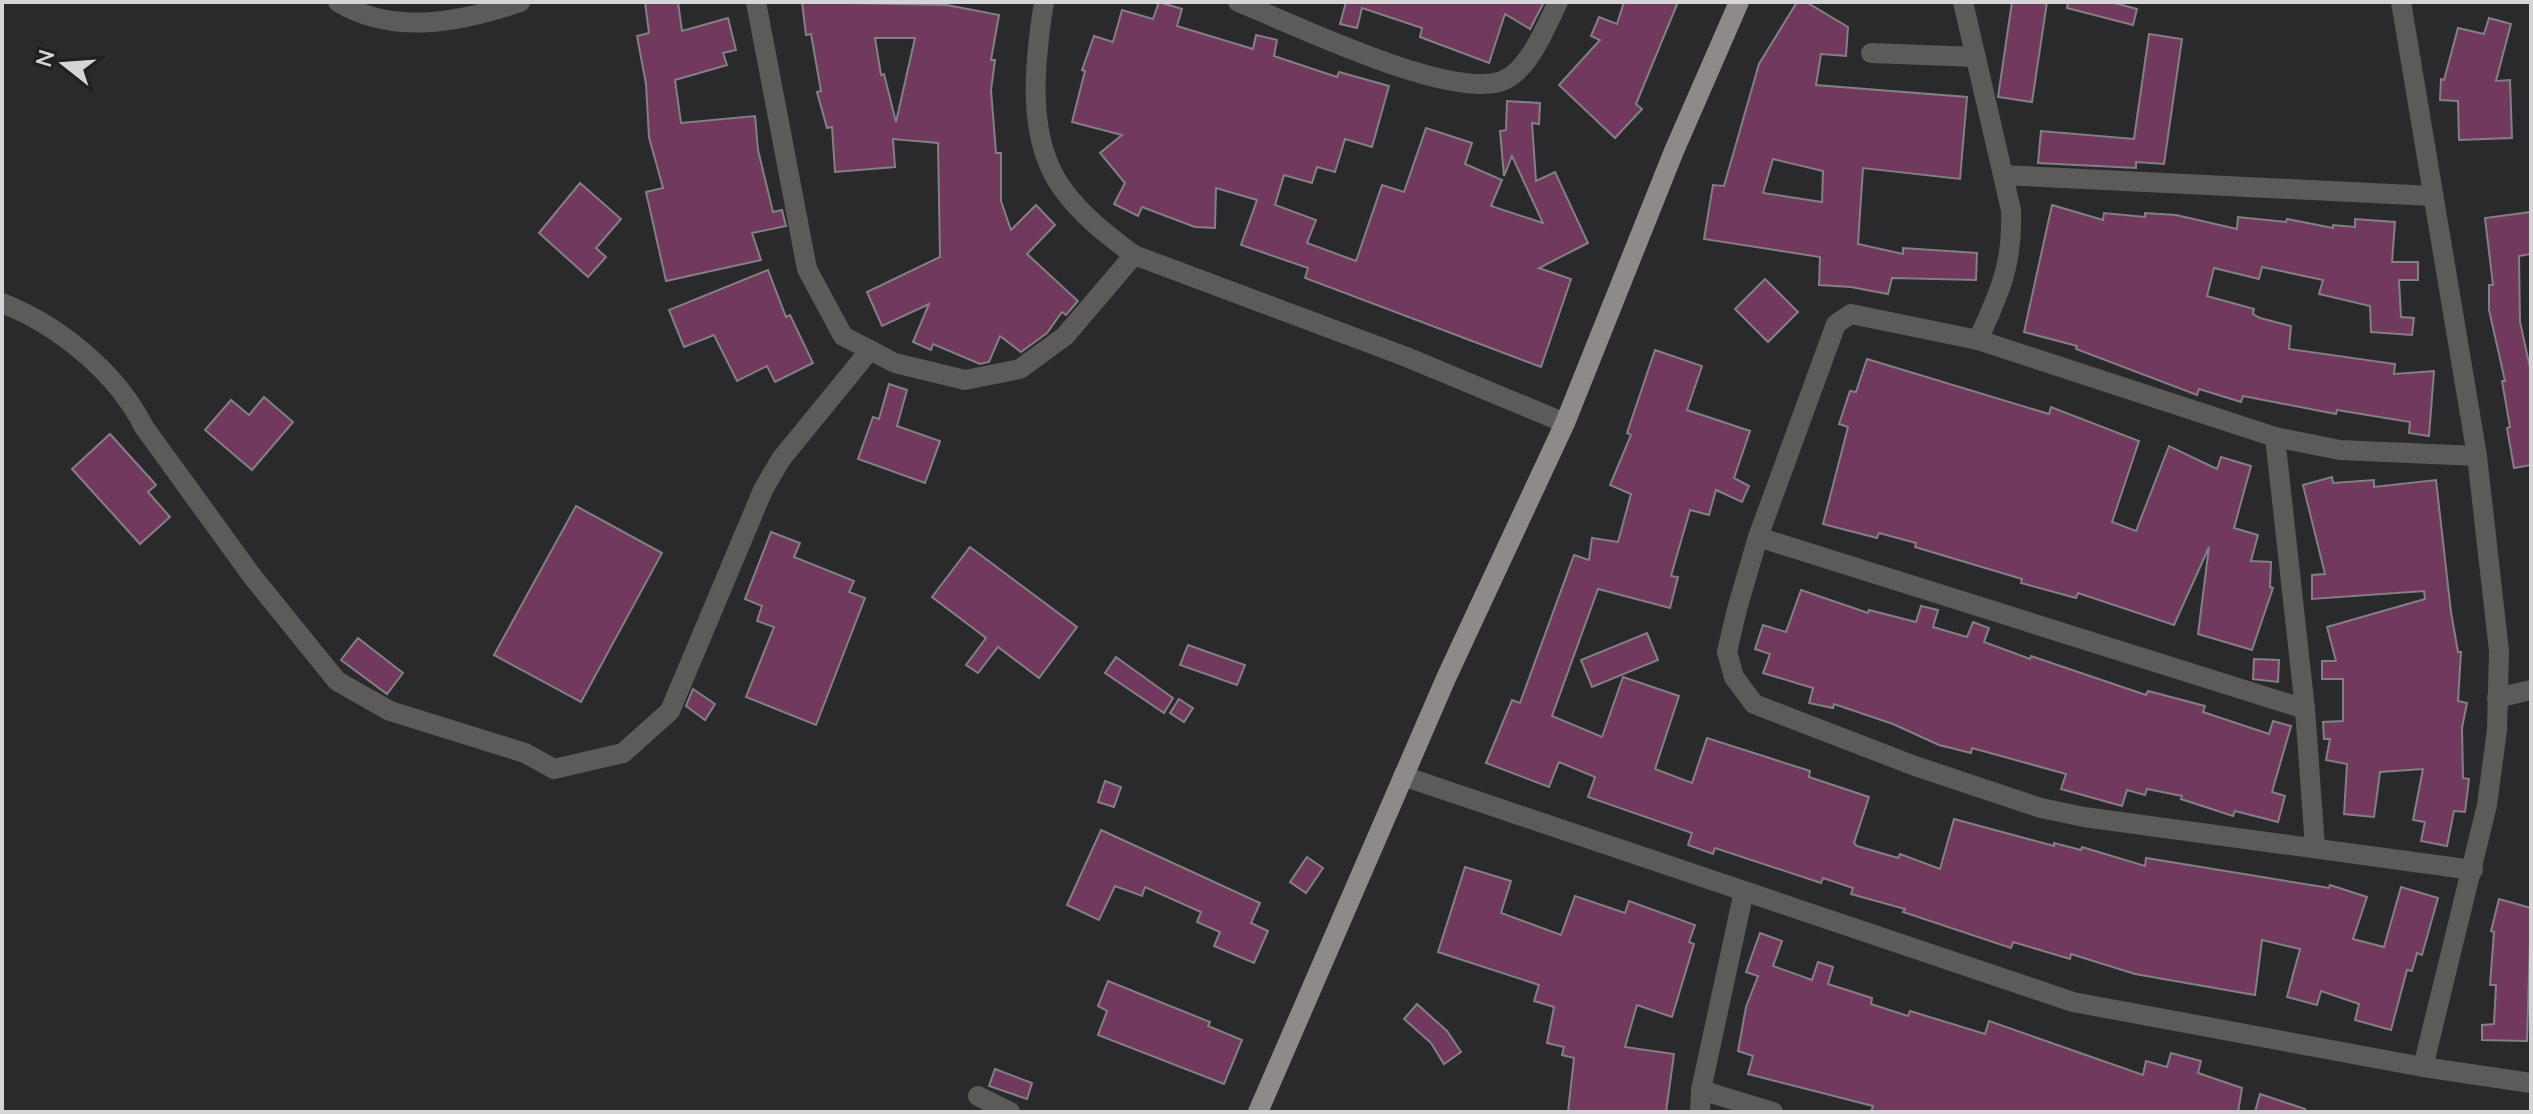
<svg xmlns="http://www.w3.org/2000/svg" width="2533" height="1114" viewBox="0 0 2533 1114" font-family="Mulish,sans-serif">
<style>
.building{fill:#71395e;stroke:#837f82;stroke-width:2;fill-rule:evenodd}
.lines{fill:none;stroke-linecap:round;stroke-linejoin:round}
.minor{stroke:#5c5b5a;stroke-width:20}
.major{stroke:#8e8a89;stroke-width:20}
</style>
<rect width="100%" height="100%" fill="#2a2a2d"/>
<g class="building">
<polygon points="645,2 678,2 682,31 728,18 736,50 723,53 727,65 675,80 681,123 755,116 758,150 773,212 782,210 786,226 752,233 761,260 666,281 646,192 663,188 649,137 646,84 637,36 649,33"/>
<path d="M 802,2 L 947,5 L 999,15 L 991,60 L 995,60 L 991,90 L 996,153 L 1001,153 L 1001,201 L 1011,230 L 1036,205 L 1055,225 L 1027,254 L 1078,301 L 1066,315 L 1062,312 L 1047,333 L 1021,352 L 1000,336 L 989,362 L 980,364 L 933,344 L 931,350 L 913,342 L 929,304 L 882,326 L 867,292 L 940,257 L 938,143 L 893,139 L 895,167 L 835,172 L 832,127 L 827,128 L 817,92 L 821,91 L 811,34 L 806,35 ZM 875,38 L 915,38 L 896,122 L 884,74 L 881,75 Z"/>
<polygon points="1159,2 1182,9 1177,26 1253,49 1256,35 1277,40 1274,56 1337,77 1339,72 1389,86 1372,147 1345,139 1335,172 1317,167 1312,183 1284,175 1275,205 1316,220 1307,243 1356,261 1382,185 1404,192 1426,128 1472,143 1465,164 1502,180 1491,206 1543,223 1512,156 1504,176 1500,131 1506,130 1507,101 1540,103 1539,124 1532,123 1536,181 1555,172 1588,243 1539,268 1571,279 1541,367 1305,278 1308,268 1241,245 1257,200 1216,188 1215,228 1195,227 1142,207 1138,216 1114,204 1125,183 1100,153 1122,135 1072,122 1085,71 1082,70 1094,36 1113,42 1122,10 1153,19"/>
<polygon points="1346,2 1544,2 1530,29 1505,14 1489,63 1420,37 1422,28 1362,8 1357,28 1340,24"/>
<polygon points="1624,2 1678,2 1636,104 1642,109 1615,138 1559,85 1600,40 1591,36 1599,17 1617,24"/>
<path d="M 1797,2 L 1806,2 L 1848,27 L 1846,56 L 1821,54 L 1816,85 L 1967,97 L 1960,179 L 1863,168 L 1858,244 L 1903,254 L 1903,248 L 1977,253 L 1976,280 L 1892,278 L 1888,294 L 1851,287 L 1819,285 L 1820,257 L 1704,239 L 1713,185 L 1724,186 L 1759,64 ZM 1773,159 L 1823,171 L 1822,202 L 1763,193 Z"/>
<polygon points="2012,2 2047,2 2032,102 1998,97"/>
<polygon points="2068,2 2111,2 2137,9 2133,25 2067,8"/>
<polygon points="2489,18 2511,24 2496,81 2510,80 2512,138 2459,140 2458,101 2440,100 2441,79 2444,80 2458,28 2484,34"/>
<polygon points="2149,34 2182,39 2164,164 2136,162 2136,168 2038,163 2041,131 2134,139"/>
<polygon points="580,183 621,219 596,248 606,257 588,277 539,233"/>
<polygon points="2052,205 2103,220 2104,213 2145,217 2145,213 2176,215 2237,229 2238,217 2286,222 2287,219 2333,228 2333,225 2355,227 2355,219 2395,222 2392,262 2418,262 2418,280 2399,280 2401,317 2414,318 2412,335 2371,332 2370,306 2319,294 2323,280 2262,267 2259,279 2214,268 2207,296 2254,309 2253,314 2260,318 2291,326 2289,349 2395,364 2394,374 2434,371 2429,436 2409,433 2410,422 2337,410 2336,414 2243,396 2241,402 2199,389 2197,395 2076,349 2077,346 2024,332"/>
<polygon points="2531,212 2531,254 2519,256 2520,322 2531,372 2531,465 2514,468 2507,428 2510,427 2502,381 2505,381 2489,310 2489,285 2493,285 2485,218"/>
<polygon points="768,270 786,317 790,315 813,363 775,382 767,366 737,381 714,335 684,347 669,310"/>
<polygon points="1765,279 1798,312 1768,342 1735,309"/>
<polygon points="1655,350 1702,366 1687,410 1750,431 1734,478 1749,486 1742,502 1716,490 1709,515 1690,510 1671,576 1678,577 1670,608 1598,589 1552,716 1602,737 1623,677 1679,696 1655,769 1692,783 1707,738 1810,771 1809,777 1869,797 1854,843 1857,846 1898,858 1900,854 1940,869 1954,819 2054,846 2054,843 2081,850 2082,847 2145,866 2146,858 2329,888 2330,885 2367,897 2353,939 2384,947 2401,887 2438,898 2422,955 2417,953 2412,971 2407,970 2391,1030 2355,1020 2359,1004 2321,991 2317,1005 2287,997 2300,949 2262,940 2255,995 2135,974 2071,954 2070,959 2013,942 2011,948 1903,912 1905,909 1851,894 1853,888 1823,878 1821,883 1715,848 1713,854 1688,845 1692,833 1588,797 1595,777 1559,762 1549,787 1486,763 1512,700 1520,703 1574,555 1589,560 1592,538 1618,542 1631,494 1610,485 1631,435 1627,433"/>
<polygon points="1867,359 2049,414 2051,407 2139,441 2112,522 2136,531 2169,446 2217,469 2221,457 2251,466 2234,528 2258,535 2251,561 2271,562 2270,587 2273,588 2252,650 2198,634 2209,547 2174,625 2078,593 2076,598 2021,583 2022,579 1915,547 1916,543 1879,533 1877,538 1823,524 1848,427 1839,424 1850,391 1856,392"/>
<polygon points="889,384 907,390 897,426 940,441 925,483 858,459 873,417 879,419"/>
<polygon points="264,397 293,422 252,470 205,430 231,400 249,415"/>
<polygon points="110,434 156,485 148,492 170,517 140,544 72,469"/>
<polygon points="2332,477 2333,483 2374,480 2374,487 2436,480 2451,612 2458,652 2461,652 2458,701 2467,703 2462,728 2463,778 2469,779 2465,812 2454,811 2447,846 2421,841 2425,822 2413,820 2423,769 2380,772 2374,817 2344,814 2347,764 2326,760 2330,739 2324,739 2323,722 2343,721 2343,679 2322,679 2322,661 2336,661 2327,627 2425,599 2424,591 2312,599 2312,575 2325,574 2303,485"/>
<polygon points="576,506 662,553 581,702 494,655"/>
<polygon points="771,532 800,543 794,557 854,581 849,592 865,598 816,725 746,697 774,627 757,621 762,606 745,599"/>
<polygon points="970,547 1077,627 1039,678 998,647 978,673 966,665 986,638 932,597"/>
<polygon points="1801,590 1868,613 1869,610 1916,622 1921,606 1938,610 1933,627 1967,637 1973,622 1989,628 1984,642 2030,659 2031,656 2146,695 2148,691 2205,706 2203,712 2269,734 2273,721 2291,726 2272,792 2285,796 2278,822 2235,811 2233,816 2181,799 2182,796 2147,789 2145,795 2127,790 2122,806 2061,789 2066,774 1972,748 1971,753 1939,745 1893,724 1834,704 1833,708 1809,703 1813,688 1763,673 1770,654 1755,649 1763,625 1786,632"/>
<polygon points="1647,633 1658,660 1592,687 1581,660"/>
<polygon points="358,638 403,673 387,694 341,660"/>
<polygon points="1188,645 1245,665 1237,685 1180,665"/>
<polygon points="1116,657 1173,698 1164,713 1105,673"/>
<polygon points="2254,659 2279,660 2278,682 2253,679"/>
<polygon points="693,689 715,704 705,720 686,706"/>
<polygon points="1179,699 1193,708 1184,722 1170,713"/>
<polygon points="1105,781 1121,787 1114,807 1098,802"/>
<polygon points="1101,830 1260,903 1251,923 1268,931 1254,963 1214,946 1220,932 1197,922 1201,912 1145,887 1142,896 1115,886 1099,920 1067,905"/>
<polygon points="1307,857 1323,868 1306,893 1290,882"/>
<polygon points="1465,867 1511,881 1501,913 1561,935 1575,896 1625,913 1629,901 1695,925 1689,942 1694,944 1672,1017 1637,1005 1625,1047 1674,1054 1666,1112 1568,1112 1574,1058 1562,1055 1564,1047 1547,1043 1554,1007 1534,1001 1539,985 1438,952"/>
<polygon points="2499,899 2531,908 2527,1041 2482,1040 2482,1025 2494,1024 2496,985 2490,985 2494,932 2491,931"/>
<polygon points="1760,933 1782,941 1773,966 1812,980 1818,962 1833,967 1828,984 1872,998 1871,1004 1908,1016 1910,1011 1985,1034 1989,1021 2143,1075 2146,1061 2167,1067 2171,1053 2201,1061 2198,1073 2242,1088 2238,1112 1871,1112 1873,1106 1748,1074 1753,1056 1738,1051 1746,1007 1758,976 1746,972"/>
<polygon points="1108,981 1210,1022 1208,1026 1242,1040 1224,1084 1098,1035 1107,1011 1098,1006"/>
<polygon points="1417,1004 1447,1031 1461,1052 1444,1064 1431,1043 1404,1019"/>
<polygon points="995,1069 1032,1083 1027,1099 989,1086"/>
<polygon points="2260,1094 2305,1109 2305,1112 2255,1112"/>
</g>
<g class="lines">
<g class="minor">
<path d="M 338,2 C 394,36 462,22 520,2"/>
<polyline points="756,2 807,269 843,336 895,363 965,380 1020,369 1065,336 1134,255"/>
<path d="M 1044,2 C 1035,59 1025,137 1062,188 C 1081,215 1107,235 1134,255 L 1404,356 L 1565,423"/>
<path d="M 1238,2 C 1294,24 1448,100 1502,81 C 1529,71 1546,26 1558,2"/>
<path d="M 1963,2 L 2011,210 C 2013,264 2000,292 1978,340"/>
<polyline points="2401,2 2477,456 2499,651 2497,730 2487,805 2423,1067"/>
<polyline points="1871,53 1976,57"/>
<polyline points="2003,175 2432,196"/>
<path d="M 2,303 C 59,325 117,373 144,427 L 252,576 L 337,681 L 390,711 L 525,753 L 554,769 L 623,753 L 670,711 L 763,490 L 781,459 L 870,350"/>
<polyline points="2275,437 2305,709 2315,847"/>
<polyline points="1758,537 2305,709"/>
<polyline points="2497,698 2531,690"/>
<polyline points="1403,776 2073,1002 2423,1067 2531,1083"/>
<polyline points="2473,870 2084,817 2041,808 1915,766 1754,704 1734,677 1727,652 1737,609 1758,537 1836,324 1851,314 1978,340 2275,437 2340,450 2477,456"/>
<polyline points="1701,1090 1773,1112"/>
<polyline points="978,1096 1010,1112"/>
<polyline points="1700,1112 1701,1090 1744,891"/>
</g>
<polyline class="major" points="1258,1112 1447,676 1565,423 1674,151 1739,2"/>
</g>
<rect width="2533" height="1114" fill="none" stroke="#d5d5d7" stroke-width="8"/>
<g transform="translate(64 64) rotate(287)" stroke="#202023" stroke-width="6" paint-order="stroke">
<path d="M0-6L14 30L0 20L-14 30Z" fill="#d5d5d7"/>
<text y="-12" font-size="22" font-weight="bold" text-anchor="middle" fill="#d5d5d7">N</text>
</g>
</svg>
